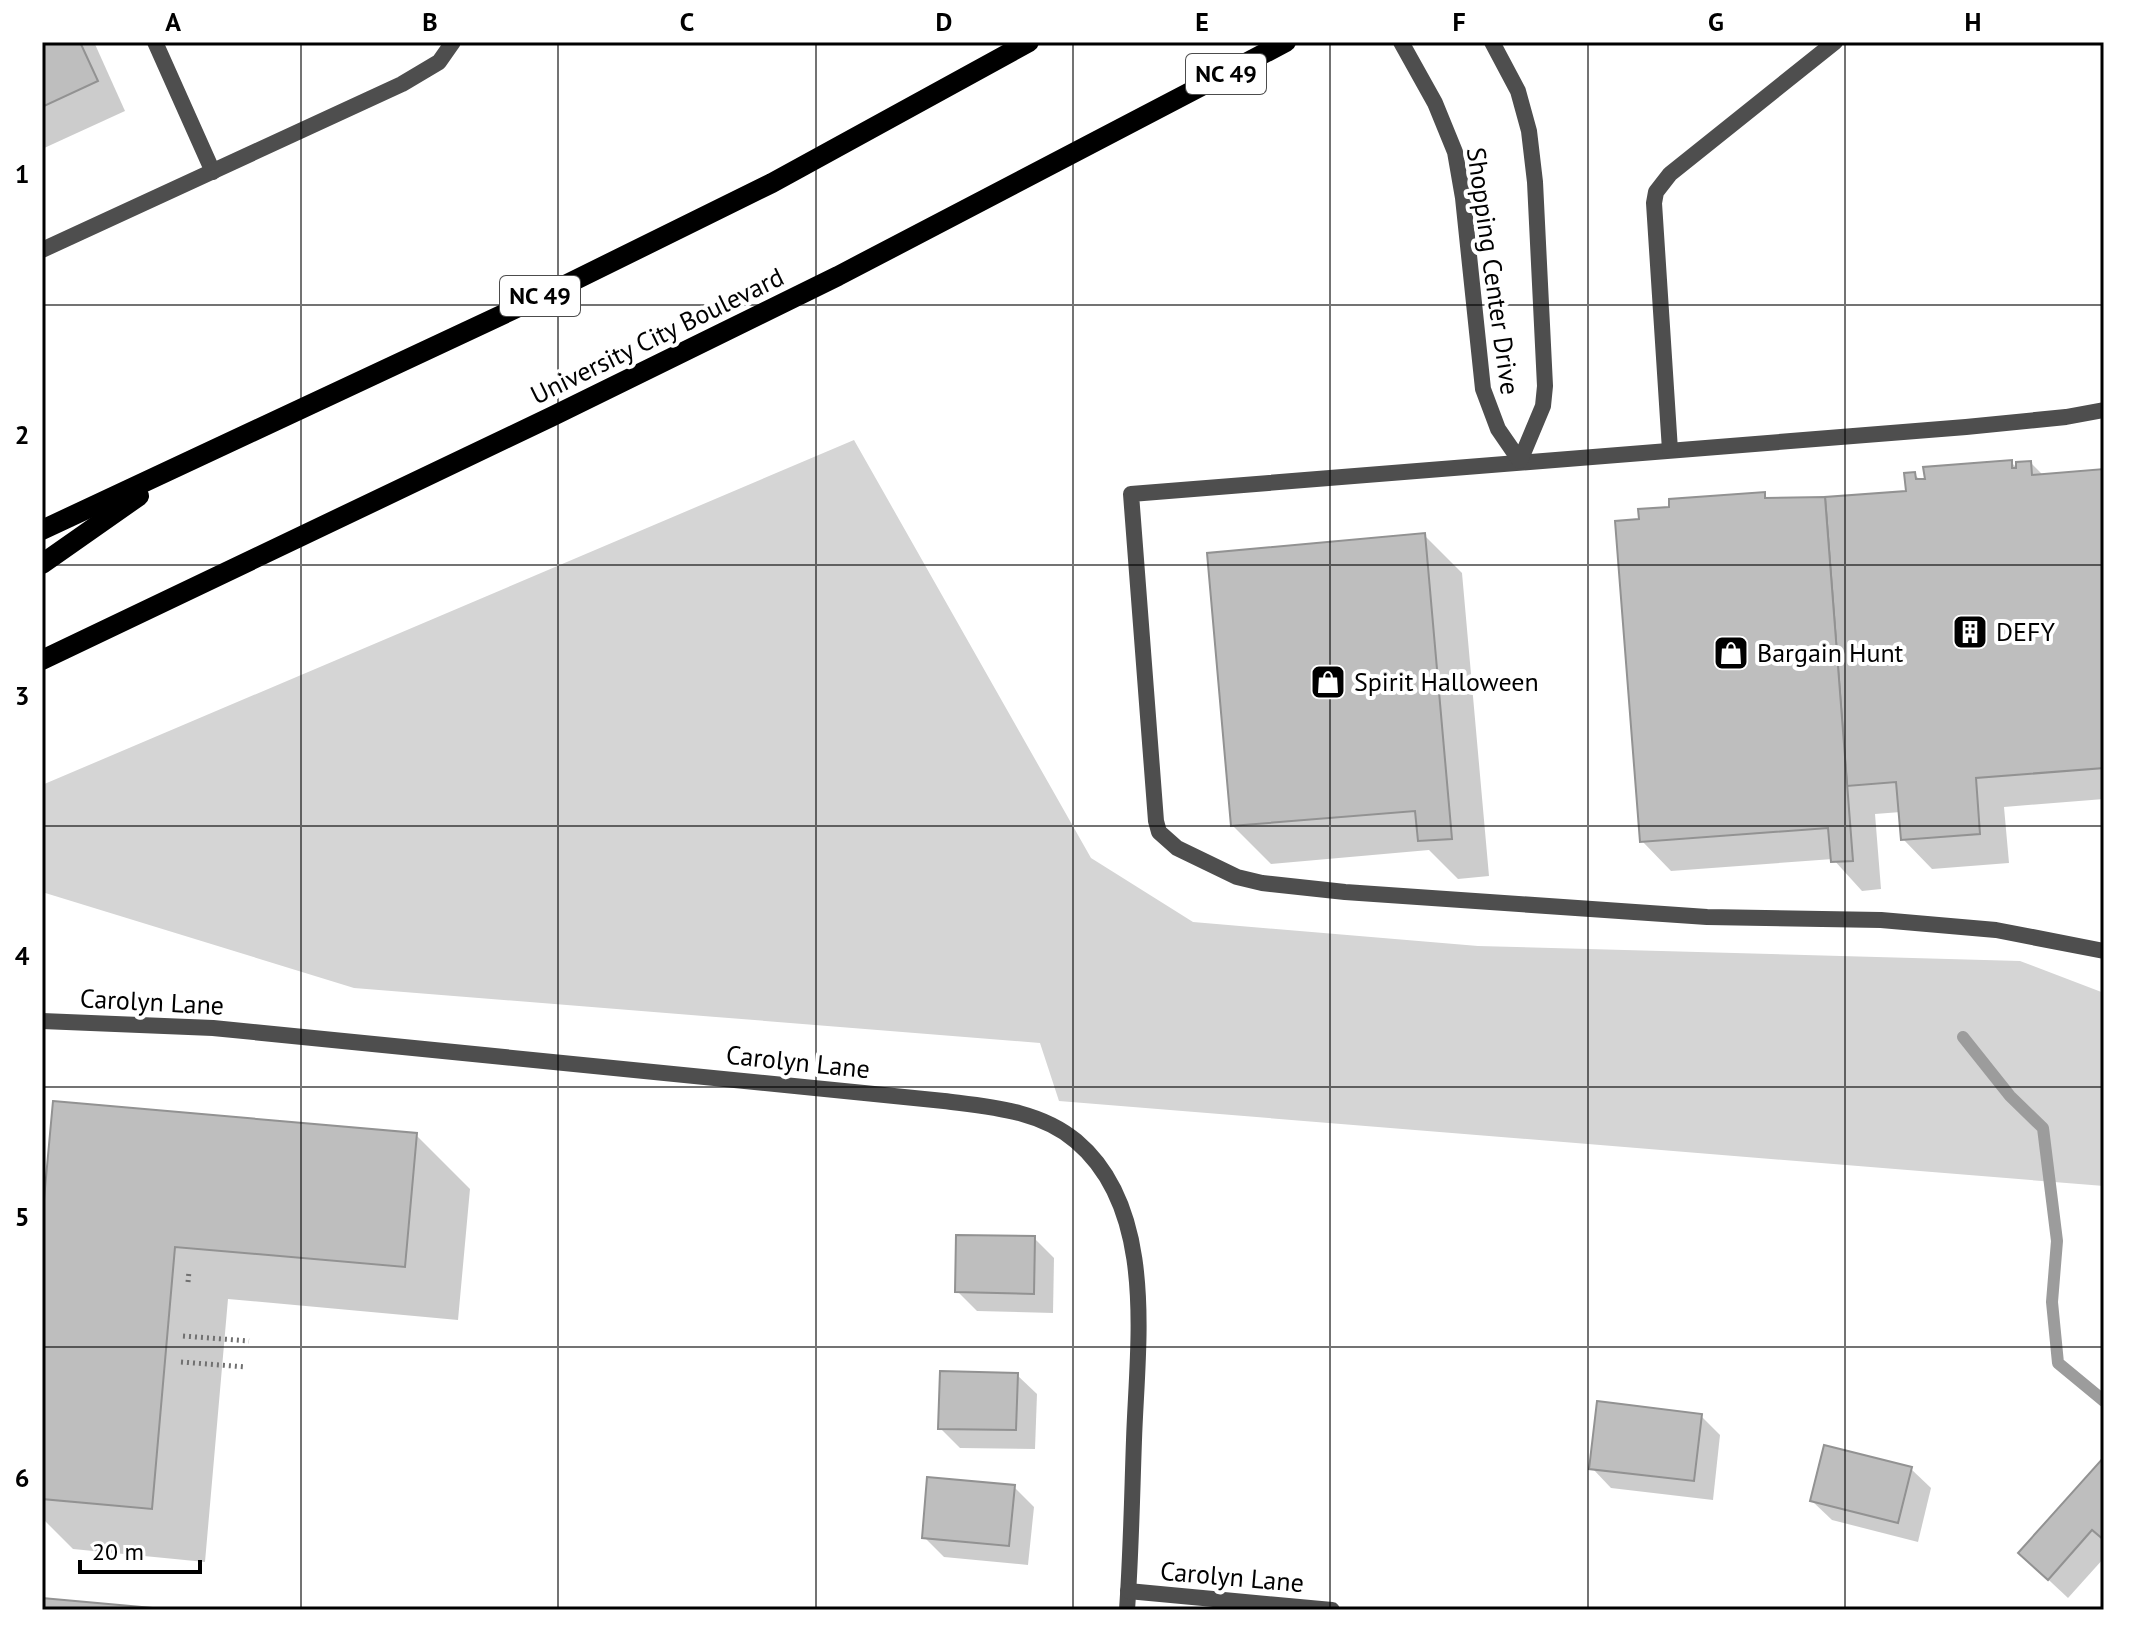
<svg xmlns="http://www.w3.org/2000/svg" width="2146" height="1652" viewBox="0 0 2146 1652" font-family="'PT Sans',sans-serif">
<style>
.green{fill:#d5d5d5}
.shadow{fill:#0003}
.lines{fill:none;stroke-linecap:round;stroke-linejoin:round}
.stream{stroke:#9c9c9c;stroke-width:12}
.building{fill:#bebebe;stroke:#929292;stroke-width:2}
.path{stroke:#707070;stroke-width:5;stroke-dasharray:2 4;stroke-linecap:butt}
.service{stroke:#4e4e4e;stroke-width:16}
.minor{stroke:#4e4e4e;stroke-width:16}
.tertiary{stroke:#4e4e4e;stroke-width:16}
.primary{stroke:#000;stroke-width:20}
.grid{fill:none;stroke:#000;stroke-width:2;stroke-opacity:0.55}
.labels{text-anchor:middle;stroke-width:8;stroke-linejoin:round;paint-order:stroke}
.shield{fill:#fff;stroke:#4c4c4c;stroke-width:2}
.shield-label{font-size:24px;font-weight:bold;fill:#000}
.street-label{font-size:26px;fill:#000;stroke:#fff}
.poi-label{font-size:26px;fill:#000;stroke:#fff;text-anchor:start}
.neatline{fill:none;stroke:#000;stroke-width:3}
.grid-label{font-size:26px;text-anchor:middle;font-weight:bold;fill:#000}
</style>
<rect width="100%" height="100%" fill="#fff"/>
<polygon class="green" points="854,440 1091,858 1193,922 1478,946 2020,961 2104,993 2104,1186 1059,1101 1040,1043 354,988 42,892 42,785"/>
<g class="shadow">
<polygon points="42,42 94,42 125,111 42,149"/>
<polygon points="2011,462 2018,469 2031,463 2044,476 2104,471 2104,799 2004,807 2009,863 1932,869 1903,839 1901,812 1875,814 1881,889 1862,891 1833,859 1671,871 1642,841 1641,521 1671,509 1764,494 1769,500 1797,500 1908,492 1914,474 1921,481"/>
<polygon points="1424,535 1462,573 1489,876 1458,879 1429,850 1271,864 1233,826"/>
<polygon points="416,1135 470,1189 458,1320 228,1299 205,1562 73,1549 42,1518 42,1244"/>
<polygon points="1034,1238 1054,1258 1053,1313 977,1311 957,1291"/>
<polygon points="1017,1375 1037,1394 1035,1449 960,1448 940,1428"/>
<polygon points="1701,1416 1720,1435 1713,1500 1611,1488 1592,1468"/>
<polygon points="2104,1460 2104,1558 2068,1598 2020,1553"/>
<polygon points="1911,1469 1931,1488 1918,1542 1832,1520 1812,1501"/>
<polygon points="1014,1487 1034,1507 1028,1565 944,1557 924,1537"/>
</g>
<g class="lines">
<polyline class="stream" points="1963,1037 2010,1096 2043,1128 2057,1241 2052,1302 2058,1363 2104,1401"/>
</g>
<g class="building">
<polygon points="42,42 80,42 98,81 42,107"/>
<polygon points="2012,460 2012,468 2016,468 2016,462 2031,461 2032,475 2104,469 2104,768 1976,778 1980,834 1901,840 1896,782 1847,786 1825,497 1906,491 1904,473 1915,472 1916,479 1925,479 1923,467"/>
<polygon points="1765,492 1765,498 1825,497 1853,861 1831,862 1828,828 1640,842 1615,521 1639,519 1638,509 1669,507 1669,499"/>
<polygon points="1425,533 1452,839 1418,841 1415,811 1231,826 1207,553"/>
<polygon points="53,1101 417,1133 405,1267 175,1247 152,1509 42,1499 42,1221"/>
<polygon points="956,1235 1035,1236 1034,1294 955,1292"/>
<polygon points="940,1371 1018,1373 1016,1430 938,1429"/>
<polygon points="1597,1401 1702,1414 1694,1481 1589,1469"/>
<polygon points="1824,1445 1912,1467 1898,1523 1810,1501"/>
<polygon points="2104,1457 2104,1540 2092,1530 2048,1580 2018,1553"/>
<polygon points="927,1477 1015,1485 1009,1546 922,1538"/>
<polygon points="42,1598 175,1610 42,1610"/>
</g>
<g class="lines">
<g class="path">
<polyline points="188,1282 189,1271"/>
<polyline points="183,1336 249,1341"/>
<polyline points="181,1362 246,1367"/>
</g>
<g class="service">
<polyline points="155,42 213,172"/>
<polyline points="42,250 402,84 439,62 453,42"/>
<polyline points="2104,410 2066,417 1966,427 1131,494 1156,821 1159,832 1177,848 1237,877 1262,883 1345,892 1707,917 1881,920 1996,930 2104,951"/>
<polyline points="1670,450 1654,203 1656,192 1670,174 1835,42"/>
</g>
<g class="minor">
<path d="M 42,1021 L 213,1028 L 944,1101 C 990,1107 1039,1110 1076,1141 C 1158,1210 1137,1345 1134,1440 C 1132,1497 1131,1554 1127,1610"/>
<polyline points="1128,1591 1332,1610"/>
</g>
<polyline class="tertiary" points="1401,42 1435,103 1455,152 1463,198 1483,389 1498,429 1520,461 1543,406 1545,386 1535,182 1529,131 1518,91 1492,42"/>
<g class="primary">
<polyline points="42,530 553,291 772,183 1029,42"/>
<polyline points="42,564 139,496"/>
<polyline points="42,660 553,416 838,276 1286,42"/>
</g>
</g>
<path class="grid" d="M 301,42 L 301,1610M 558,42 L 558,1610M 816,42 L 816,1610M 1073,42 L 1073,1610M 1330,42 L 1330,1610M 1588,42 L 1588,1610M 1845,42 L 1845,1610M 42,305 L 2104,305M 42,565 L 2104,565M 42,826 L 2104,826M 42,1087 L 2104,1087M 42,1347 L 2104,1347"/>
<defs>
<symbol id="building-square" viewBox="-11 -11 22 22"><rect x="-9" y="-9" width="18" height="18" rx="4" fill="#000" stroke="#fff"/><path d="M-4-6H4V6H1V3H-1V6H-4ZM-2.5-4.3h1.7v1.8h-1.7ZM.8-4.3h1.7v1.8H.8ZM-2.5-1h1.7V.8h-1.7ZM.8-1h1.7V.8H.8Z" fill="#fff"/></symbol>
<symbol id="shop-square" viewBox="-11 -11 22 22"><rect x="-9" y="-9" width="18" height="18" rx="4" fill="#000" stroke="#fff"/><path d="M-5-2.5h2.3a2.7 3.5 0 0 1 5.4 0H5L5.5 6h-11ZM-1.5-2.5h3a1.5 2.3 0 0 0-3 0Z" fill="#fff"/></symbol>
</defs>
<g fill-rule="evenodd">
<use href="#building-square" x="1950" y="612" width="40" height="40"/>
<use href="#shop-square" x="1711" y="633" width="40" height="40"/>
<use href="#shop-square" x="1308" y="662" width="40" height="40"/>
</g>
<g class="labels">
<g class="shield">
<rect x="1186" y="54" width="80" height="40" rx="6"/>
<rect x="500" y="276" width="80" height="40" rx="6"/>
</g>
<g class="shield-label">
<text x="1226" y="82">NC 49</text>
<text x="540" y="304">NC 49</text>
</g>
<g class="street-label">
<text transform="translate(1493 271) rotate(82)" y="9">Shopping Center Drive</text>
<text transform="translate(657 336) rotate(-26)" y="9">University City Boulevard</text>
<text transform="translate(152 1002) rotate(3)" y="9">Carolyn Lane</text>
<text transform="translate(798 1062) rotate(6)" y="9">Carolyn Lane</text>
<text transform="translate(1232 1577) rotate(5)" y="9">Carolyn Lane</text>
</g>
<g class="poi-label">
<text x="1996" y="641">DEFY</text>
<text x="1757" y="662">Bargain Hunt</text>
<text x="1354" y="691">Spirit Halloween</text>
</g>
</g>
<rect width="2146" height="1652" fill="none" stroke="#ffffff" stroke-width="88"/>
<path d="M80 1560v12h120v-12" fill="none" stroke="#000000" stroke-width="4"/>
<text x="92" y="1560" font-size="24" fill="#000000" stroke="#ffffff" stroke-width="6" paint-order="stroke">20 m</text>
<rect x="44" y="44" width="2058" height="1564" class="neatline"/>
<g class="grid-label">
<text x="173" y="31">A</text>
<text x="430" y="31">B</text>
<text x="687" y="31">C</text>
<text x="944" y="31">D</text>
<text x="1202" y="31">E</text>
<text x="1459" y="31">F</text>
<text x="1716" y="31">G</text>
<text x="1973" y="31">H</text>
<text x="22" y="183">1</text>
<text x="22" y="444">2</text>
<text x="22" y="705">3</text>
<text x="22" y="965">4</text>
<text x="22" y="1226">5</text>
<text x="22" y="1487">6</text>
</g>
</svg>
